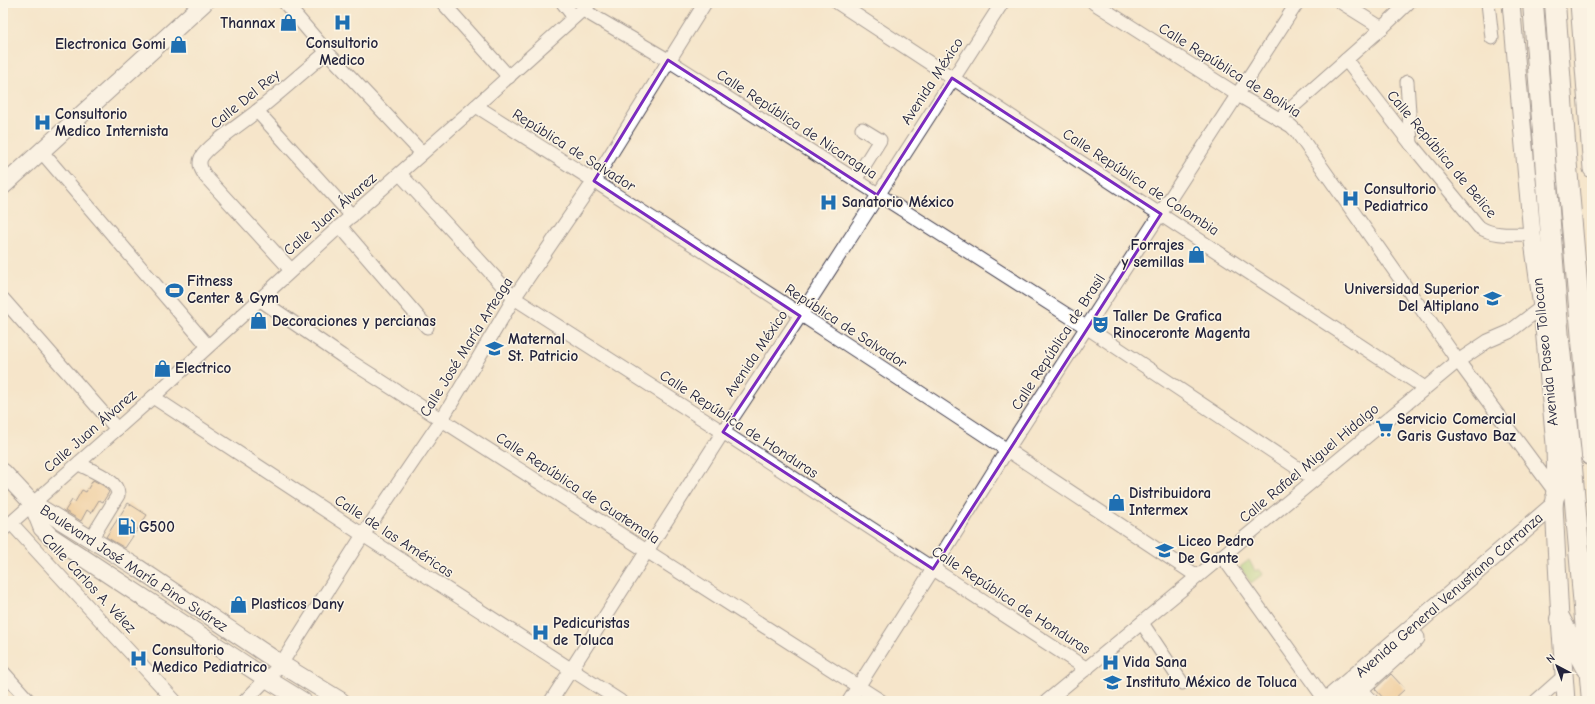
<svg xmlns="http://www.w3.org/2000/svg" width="1595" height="704" viewBox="0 0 1595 704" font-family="'Comic Neue',sans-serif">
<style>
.green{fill:#a6d27e;stroke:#647a5c}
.building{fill:#ebb774}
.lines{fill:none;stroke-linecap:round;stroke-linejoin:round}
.minor-casing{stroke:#423f50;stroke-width:15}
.major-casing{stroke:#423f50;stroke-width:19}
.highway-casing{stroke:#423f50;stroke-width:22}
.minor{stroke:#fff;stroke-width:13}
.major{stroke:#fff;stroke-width:17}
.highway{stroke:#fff;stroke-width:20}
.marked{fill:none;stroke:#7b2cbf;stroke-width:3;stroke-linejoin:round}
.labels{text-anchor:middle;stroke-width:3;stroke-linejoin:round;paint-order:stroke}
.poi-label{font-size:15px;font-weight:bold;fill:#22223b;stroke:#fcf5e5;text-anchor:start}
.street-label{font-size:15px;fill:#22223b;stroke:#fcf5e5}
</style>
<rect width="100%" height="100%" fill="#fcf5e5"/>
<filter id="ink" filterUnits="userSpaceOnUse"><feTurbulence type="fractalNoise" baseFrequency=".025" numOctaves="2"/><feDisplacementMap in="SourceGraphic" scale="8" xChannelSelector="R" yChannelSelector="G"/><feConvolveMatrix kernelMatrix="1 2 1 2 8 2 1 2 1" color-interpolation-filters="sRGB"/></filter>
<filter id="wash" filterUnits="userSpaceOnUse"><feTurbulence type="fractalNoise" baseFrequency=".012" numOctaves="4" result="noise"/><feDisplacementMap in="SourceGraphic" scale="16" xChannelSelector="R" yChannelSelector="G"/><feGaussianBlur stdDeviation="0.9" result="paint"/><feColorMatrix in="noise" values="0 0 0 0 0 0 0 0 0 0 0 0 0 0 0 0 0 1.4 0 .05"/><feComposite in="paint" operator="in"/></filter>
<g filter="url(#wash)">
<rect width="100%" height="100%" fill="#f5e5ca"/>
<polygon class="green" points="1249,560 1255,571 1259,569 1263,574 1251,583 1240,567"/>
<g id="blocks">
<g class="building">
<polygon points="93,480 104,486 109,492 103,502 99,500 91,513 87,510 81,521 65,511 72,500 75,502 82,490 86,492"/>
<polygon points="128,503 147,515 125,548 106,537"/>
<polygon points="1391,674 1405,689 1392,701 1386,701 1375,689"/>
</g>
</g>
</g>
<g filter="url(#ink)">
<use href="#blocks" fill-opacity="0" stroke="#423f50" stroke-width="1"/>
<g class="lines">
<defs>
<g id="minor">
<polyline points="285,3 327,52 422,153"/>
<polyline points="443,3 509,77"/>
<polyline points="563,3 574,17"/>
<polyline points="838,3 1425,388"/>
<polyline points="1094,3 1238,95 1291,126 1297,132 1458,361 1556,493"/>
<polyline points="1342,3 1382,28"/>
<polyline points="1488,3 1492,38"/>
<polyline points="583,10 668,60 1086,327 1314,479"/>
<path d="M 1346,60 L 1411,144 L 1479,227 C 1495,237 1513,234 1532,234"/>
<polyline points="1407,82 1411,144"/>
<path d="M 476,106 C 719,259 958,417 1197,576"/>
<polyline points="257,111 352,216"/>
<polyline points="1279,119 1382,28 1408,3"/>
<polyline points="41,151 207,345"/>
<polyline points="400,174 514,298 723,432 1087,669"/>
<polyline points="855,180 880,140 862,129"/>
<polyline points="340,226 427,327"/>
<path d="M 291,270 L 206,177 C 202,171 198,165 201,158 C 207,146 245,121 257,111 C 281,92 304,71 327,52"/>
<polyline points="3,299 117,429"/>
<polyline points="259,299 342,356 881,701"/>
<polyline points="153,397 363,535 620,701"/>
<path d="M 79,464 C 90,470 119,480 118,495 L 91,539"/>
<polyline points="11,523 175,701"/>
<polyline points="3,530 153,397 340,226 476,106 590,3"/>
<polyline points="1222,556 1326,701"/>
<polyline points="1142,623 1182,683"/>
<polyline points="3,672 29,701"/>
<polyline points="1360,688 1372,701"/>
<polyline points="245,701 281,664 363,535 442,419 514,298 594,181 705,3"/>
<polyline points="551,701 723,432 800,316 1002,3"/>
<polyline points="849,701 933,569 1007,450 1297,3"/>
<polyline points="1047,701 1458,361 1488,341 1509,332 1542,307"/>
<polyline points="1536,701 1563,677"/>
</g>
<g id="major">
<polyline points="1511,3 1532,234 1542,307 1555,444 1556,493 1554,505 1560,619 1566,701"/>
<polyline points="1579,3 1592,169"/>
<polyline points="3,186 204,3"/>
<polyline points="3,472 32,503 138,568 281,664 341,701"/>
<polyline points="32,503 42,528 50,536 267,679 303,701"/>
<polyline points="1326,701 1554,505"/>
<polyline points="1346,701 1416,638"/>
</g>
<g id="highway">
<polyline points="1533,3 1559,340 1571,456 1592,701"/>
<polyline points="1555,3 1566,156 1592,456"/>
<polyline points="1556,493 1569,460"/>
<polyline points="1560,619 1586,668"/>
</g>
</defs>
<use href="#minor" class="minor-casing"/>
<use href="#major" class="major-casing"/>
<use href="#highway" class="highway-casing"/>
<use href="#minor" class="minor"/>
<use href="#major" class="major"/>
<use href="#highway" class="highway"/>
</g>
</g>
<path d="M0 0H1595V704H0ZM 668,60 L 877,195 L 952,78 L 1161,214 L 933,569 L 723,432 L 800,316 L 594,181 Z" fill="#f5e5ca" fill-opacity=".55" fill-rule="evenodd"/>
<path class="marked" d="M 668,60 L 877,195 L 952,78 L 1161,214 L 933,569 L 723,432 L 800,316 L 594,181 Z"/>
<defs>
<symbol id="hospital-bare" viewBox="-9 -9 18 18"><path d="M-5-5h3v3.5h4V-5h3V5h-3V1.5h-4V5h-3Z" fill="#1f6fb2" stroke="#fcf5e5" stroke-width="2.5" paint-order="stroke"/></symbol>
<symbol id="shop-bare" viewBox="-9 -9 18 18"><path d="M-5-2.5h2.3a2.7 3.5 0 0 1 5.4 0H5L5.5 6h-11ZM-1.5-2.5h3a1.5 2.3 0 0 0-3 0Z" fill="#1f6fb2" stroke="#fcf5e5" stroke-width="2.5" paint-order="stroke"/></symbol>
<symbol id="stadium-bare" viewBox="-9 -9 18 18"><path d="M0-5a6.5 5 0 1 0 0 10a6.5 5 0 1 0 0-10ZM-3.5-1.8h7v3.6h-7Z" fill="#1f6fb2" stroke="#fcf5e5" stroke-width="2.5" paint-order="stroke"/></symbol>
<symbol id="university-bare" viewBox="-9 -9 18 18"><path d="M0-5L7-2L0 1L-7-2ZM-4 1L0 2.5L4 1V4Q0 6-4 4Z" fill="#1f6fb2" stroke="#fcf5e5" stroke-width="2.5" paint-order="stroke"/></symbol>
<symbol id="theatre-bare" viewBox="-9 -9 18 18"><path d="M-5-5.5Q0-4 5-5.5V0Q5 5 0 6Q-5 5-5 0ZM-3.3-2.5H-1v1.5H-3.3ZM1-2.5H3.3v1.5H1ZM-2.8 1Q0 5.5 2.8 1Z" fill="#1f6fb2" stroke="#fcf5e5" stroke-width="2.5" paint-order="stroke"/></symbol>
<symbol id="school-bare" viewBox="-9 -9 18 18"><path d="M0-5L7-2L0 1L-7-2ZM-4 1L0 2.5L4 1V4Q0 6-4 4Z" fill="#1f6fb2" stroke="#fcf5e5" stroke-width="2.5" paint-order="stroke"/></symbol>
<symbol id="supermarket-bare" viewBox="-9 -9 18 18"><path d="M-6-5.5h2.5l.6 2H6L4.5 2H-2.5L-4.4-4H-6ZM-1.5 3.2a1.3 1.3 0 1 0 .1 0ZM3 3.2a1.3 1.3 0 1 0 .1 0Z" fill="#1f6fb2" stroke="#fcf5e5" stroke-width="2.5" paint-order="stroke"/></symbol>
<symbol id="fuel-bare" viewBox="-9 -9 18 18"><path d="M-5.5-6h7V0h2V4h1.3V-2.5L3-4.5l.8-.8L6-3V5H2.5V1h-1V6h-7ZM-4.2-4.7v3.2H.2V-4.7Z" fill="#1f6fb2" stroke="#fcf5e5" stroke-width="2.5" paint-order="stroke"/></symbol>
</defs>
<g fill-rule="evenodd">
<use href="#hospital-bare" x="330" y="10" width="25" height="25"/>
<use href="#shop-bare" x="276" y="10" width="25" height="25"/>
<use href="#shop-bare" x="166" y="32" width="25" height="25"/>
<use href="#hospital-bare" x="30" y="110" width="25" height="25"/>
<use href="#hospital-bare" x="1338" y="186" width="25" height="25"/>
<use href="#hospital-bare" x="816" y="190" width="25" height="25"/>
<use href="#shop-bare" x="1184" y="242" width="25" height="25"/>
<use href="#stadium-bare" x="162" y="278" width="25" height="25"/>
<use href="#university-bare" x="1480" y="286" width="25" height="25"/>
<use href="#shop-bare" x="246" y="308" width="25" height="25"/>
<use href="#theatre-bare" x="1088" y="312" width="25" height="25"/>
<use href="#school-bare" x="482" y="336" width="25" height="25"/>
<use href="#shop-bare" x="150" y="356" width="25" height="25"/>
<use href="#supermarket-bare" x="1372" y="416" width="25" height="25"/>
<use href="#shop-bare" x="1104" y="490" width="25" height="25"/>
<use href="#fuel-bare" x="114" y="514" width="25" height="25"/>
<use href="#school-bare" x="1152" y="538" width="25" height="25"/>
<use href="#shop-bare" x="226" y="592" width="25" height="25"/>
<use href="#hospital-bare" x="528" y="620" width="25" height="25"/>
<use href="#hospital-bare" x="126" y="646" width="25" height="25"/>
<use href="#hospital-bare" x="1098" y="650" width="25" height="25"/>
<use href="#university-bare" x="1100" y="670" width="25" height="25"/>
</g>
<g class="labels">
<g class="poi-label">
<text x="275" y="28" text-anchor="end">Thannax</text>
<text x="342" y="48" text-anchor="middle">Consultorio<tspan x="342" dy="17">Medico</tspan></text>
<text x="166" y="49" text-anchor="end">Electronica Gomi</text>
<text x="55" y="119">Consultorio<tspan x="55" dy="17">Medico Internista</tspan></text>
<text x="1364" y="194">Consultorio<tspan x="1364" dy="17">Pediatrico</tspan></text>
<text x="842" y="207">Sanatorio México</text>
<text x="1184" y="250" text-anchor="end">Forrajes<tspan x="1184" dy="17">y semillas</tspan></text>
<text x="187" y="286">Fitness<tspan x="187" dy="17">Center &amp; Gym</tspan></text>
<text x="1479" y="294" text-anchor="end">Universidad Superior<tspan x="1479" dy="17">Del Altiplano</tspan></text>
<text x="1113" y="321">Taller De Grafica<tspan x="1113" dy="17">Rinoceronte Magenta</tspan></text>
<text x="272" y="326">Decoraciones y percianas</text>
<text x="508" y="344">Maternal<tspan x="508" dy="17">St. Patricio</tspan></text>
<text x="175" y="373">Electrico</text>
<text x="1397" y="424">Servicio Comercial<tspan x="1397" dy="17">Garis Gustavo Baz</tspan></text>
<text x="1129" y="498">Distribuidora<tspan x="1129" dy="17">Intermex</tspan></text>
<text x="139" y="532">G500</text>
<text x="1178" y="546">Liceo Pedro<tspan x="1178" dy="17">De Gante</tspan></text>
<text x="251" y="609">Plasticos Dany</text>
<text x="553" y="628">Pedicuristas<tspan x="553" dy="17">de Toluca</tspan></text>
<text x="152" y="655">Consultorio<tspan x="152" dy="17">Medico Pediatrico</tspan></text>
<text x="1123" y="667">Vida Sana</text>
<text x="1126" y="687">Instituto México de Toluca</text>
</g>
<g class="street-label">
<text transform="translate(1230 70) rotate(32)" y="5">Calle República de Bolivia</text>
<text transform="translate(932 81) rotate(-57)" y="5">Avenida México</text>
<text transform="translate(245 99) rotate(-39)" y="5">Calle Del Rey</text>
<text transform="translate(797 124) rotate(33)" y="5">Calle República de Nicaragua</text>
<text transform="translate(574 150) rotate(32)" y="5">República de Salvador</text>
<text transform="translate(1442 154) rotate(50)" y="5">Calle República de Belice</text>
<text transform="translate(1141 182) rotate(33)" y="5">Calle República de Colombia</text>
<text transform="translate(330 214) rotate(-41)" y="5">Calle Juan Álvarez</text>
<text transform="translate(846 326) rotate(33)" y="5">República de Salvador</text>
<text transform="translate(1058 342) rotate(-57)" y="5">Calle República de Brasil</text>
<text transform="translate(466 347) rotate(-58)" y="5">Calle José María Arteaga</text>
<text transform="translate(1545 352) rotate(-96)" y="5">Avenida Paseo Tollocan</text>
<text transform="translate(756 353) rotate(-56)" y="5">Avenida México</text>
<text transform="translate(739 424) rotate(33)" y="5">Calle República de Honduras</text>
<text transform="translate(90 431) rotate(-41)" y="5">Calle Juan Álvarez</text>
<text transform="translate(1309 463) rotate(-40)" y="5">Calle Rafael Miguel Hidalgo</text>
<text transform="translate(578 488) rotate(33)" y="5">Calle República de Guatemala</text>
<text transform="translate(394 536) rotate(33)" y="5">Calle de las Américas</text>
<text transform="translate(134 568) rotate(33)" y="5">Boulevard José María Pino Suárez</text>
<text transform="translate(89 583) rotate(47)" y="5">Calle Carlos A. Vélez</text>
<text transform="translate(1449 595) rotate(-41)" y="5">Avenida General Venustiano Carranza</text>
<text transform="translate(1011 600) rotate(33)" y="5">Calle República de Honduras</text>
</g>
</g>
<rect width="1595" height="704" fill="none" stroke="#fcf5e5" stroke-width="16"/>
<g transform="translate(1557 666) rotate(319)" stroke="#fcf5e5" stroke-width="3" paint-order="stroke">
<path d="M0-3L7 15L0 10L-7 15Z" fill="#22223b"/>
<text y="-6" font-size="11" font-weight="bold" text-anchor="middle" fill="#22223b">N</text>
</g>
</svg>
